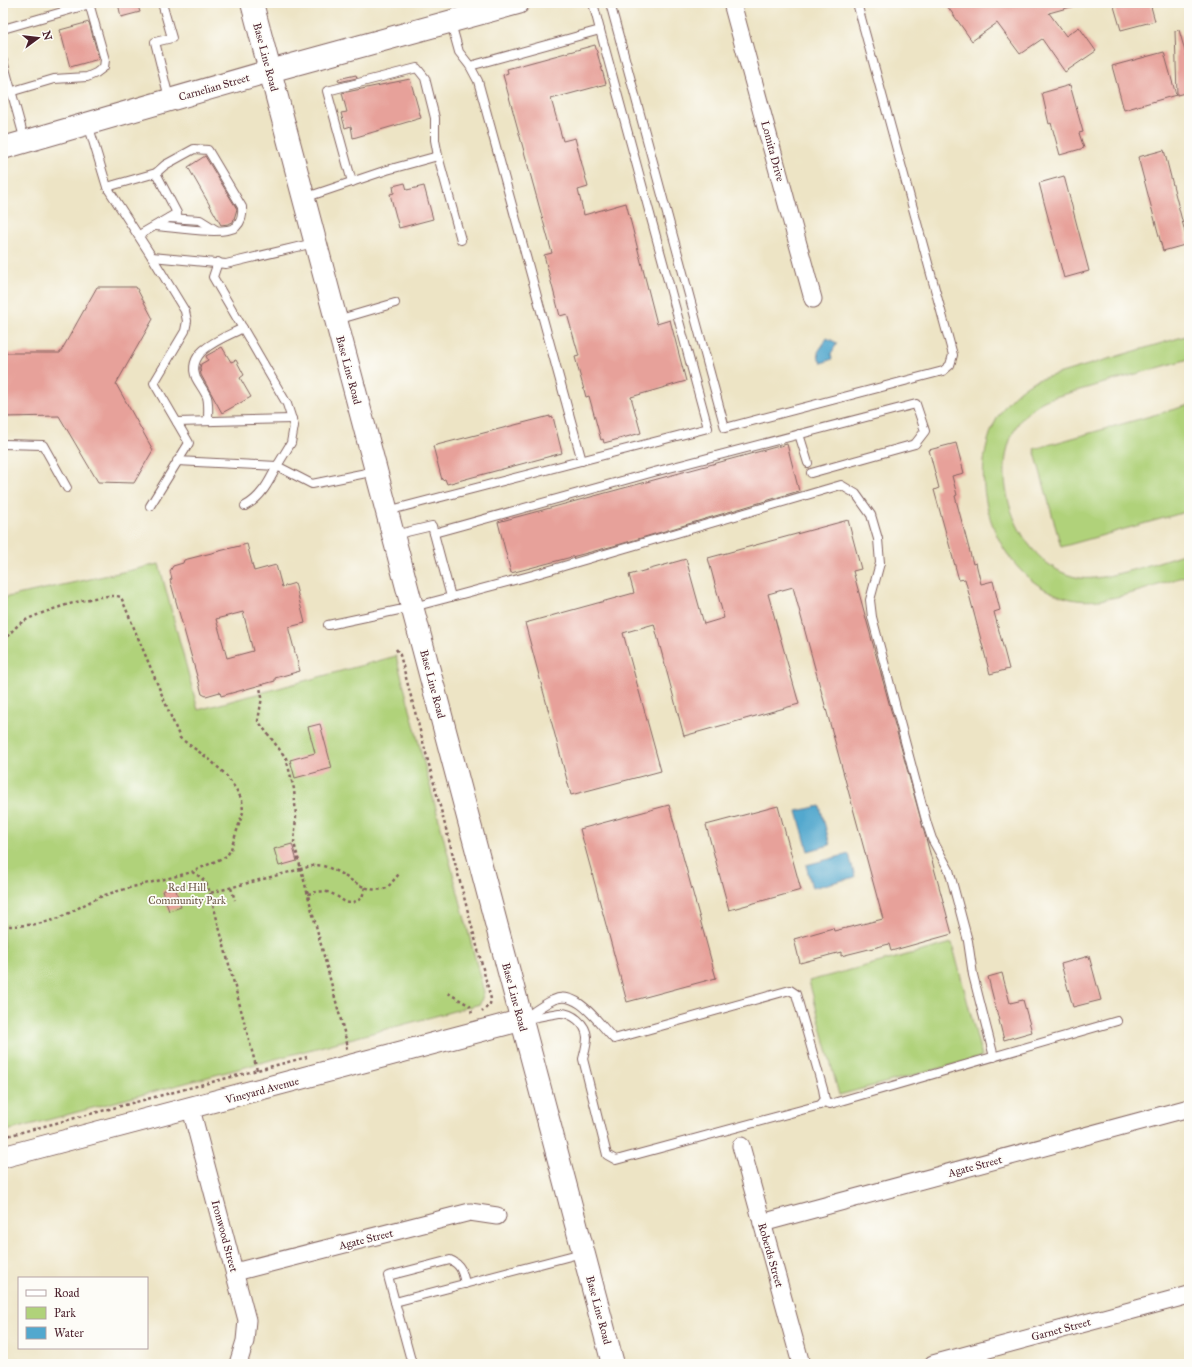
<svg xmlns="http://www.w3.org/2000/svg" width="1192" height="1367" viewBox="0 0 1192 1367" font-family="'IM FELL Great Primer',serif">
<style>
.green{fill:#b0d27a;stroke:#7d7852}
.water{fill:#52a8ce;stroke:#4e647c}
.building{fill:#e7a19a;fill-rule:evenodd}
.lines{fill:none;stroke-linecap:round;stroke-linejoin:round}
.service-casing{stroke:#836461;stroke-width:10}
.minor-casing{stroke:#836461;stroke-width:19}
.tertiary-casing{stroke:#836461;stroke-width:23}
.secondary-casing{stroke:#836461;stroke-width:24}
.primary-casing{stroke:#836461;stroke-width:24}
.path{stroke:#836461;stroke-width:2.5;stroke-dasharray:3 3;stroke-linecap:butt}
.service{stroke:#fff;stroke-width:8}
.minor{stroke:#fff;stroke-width:17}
.tertiary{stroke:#fff;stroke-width:21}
.secondary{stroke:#fff;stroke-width:22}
.primary{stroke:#fff;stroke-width:22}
.labels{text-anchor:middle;stroke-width:3.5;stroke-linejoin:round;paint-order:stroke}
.street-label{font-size:11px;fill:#4a1f2b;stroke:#fdfcf7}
.park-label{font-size:11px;fill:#695543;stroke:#fdfcf7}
</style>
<rect width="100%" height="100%" fill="#fdfcf7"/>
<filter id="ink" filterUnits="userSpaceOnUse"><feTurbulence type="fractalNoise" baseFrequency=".025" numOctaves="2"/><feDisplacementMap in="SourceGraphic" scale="8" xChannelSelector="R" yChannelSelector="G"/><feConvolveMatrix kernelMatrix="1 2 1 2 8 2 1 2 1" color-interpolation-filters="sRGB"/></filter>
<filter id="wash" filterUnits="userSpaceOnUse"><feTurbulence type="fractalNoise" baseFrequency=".012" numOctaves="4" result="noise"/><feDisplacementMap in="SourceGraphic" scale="16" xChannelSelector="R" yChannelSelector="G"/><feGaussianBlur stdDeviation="0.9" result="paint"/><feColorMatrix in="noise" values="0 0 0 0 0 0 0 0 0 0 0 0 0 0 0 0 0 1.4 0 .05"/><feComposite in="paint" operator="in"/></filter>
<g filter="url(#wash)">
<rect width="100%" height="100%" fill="#ede4c5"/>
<g class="green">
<path d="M 1189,335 L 1189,359 L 1048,399 C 972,432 1005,565 1080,578 C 1103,582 1164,560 1189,552 L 1189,575 C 1155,585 1105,607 1071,599 C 979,579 948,429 1034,381 Z"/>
<polygon points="1189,405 1189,511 1061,547 1034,449"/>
<polygon points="159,564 198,710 396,656 484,992 480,1004 3,1132 3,598"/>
<polygon points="952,943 982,1057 839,1095 809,981"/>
</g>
<g class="water">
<polygon points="827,338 837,343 831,354 832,359 822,363 819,359 818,352"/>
<polygon points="820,806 830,845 808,851 797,811"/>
<polygon points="849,854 855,877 812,888 806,865"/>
</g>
<g id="blocks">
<g class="building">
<polygon points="118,3 137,3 140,12 121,17"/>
<polygon points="945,3 1074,3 1074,6 1049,13 1066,36 1079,27 1096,51 1065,72 1042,39 1020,54 997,23 972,41"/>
<polygon points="1113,3 1150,3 1155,21 1121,30"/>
<polygon points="89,22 99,59 70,67 60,30"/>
<polygon points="1179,30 1189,65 1189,92 1177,95 1175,31"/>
<polygon points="595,45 606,84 551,99 563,141 575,138 588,187 578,190 584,215 626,203 657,324 670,320 686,381 631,397 641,433 604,443 603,439 601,440 589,396 586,397 575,357 579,356 567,314 560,316 544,255 552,253 503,75 508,73 507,69"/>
<polygon points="1164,52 1176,95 1124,110 1112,66"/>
<polygon points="356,75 357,78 339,82 338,79"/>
<polygon points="410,79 421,118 353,138 351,126 345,128 341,113 347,112 342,93"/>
<polygon points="1070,85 1083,132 1079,133 1084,148 1060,155 1051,123 1049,124 1042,93"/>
<polygon points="1164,150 1188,244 1163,251 1138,157"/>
<polygon points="205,156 237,209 233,222 228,224 221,225 188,167"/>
<polygon points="1064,176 1089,271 1064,278 1039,183"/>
<polygon points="405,183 407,190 424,186 433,219 399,228 390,194 394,193 393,186"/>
<polygon points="97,287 136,287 153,319 116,384 153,450 134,483 98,482 59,416 3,417 3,353 60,353"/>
<polygon points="222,347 231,362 236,360 244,375 240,378 251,397 222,413 201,375 200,368 201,364 208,360 206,356"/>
<polygon points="550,416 550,418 553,417 562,453 447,484 445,479 442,480 433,446"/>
<polygon points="956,443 964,473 952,476 957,495 955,496 973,564 976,563 981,584 993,581 1000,610 994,612 1009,669 990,674 965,579 959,580 934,490 939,488 929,450"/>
<polygon points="787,444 799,491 621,544 511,573 498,522"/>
<polygon points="848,520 861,569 853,571 952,934 891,951 889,944 841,956 841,952 800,963 794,939 833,928 834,931 883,919 793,587 768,594 799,704 684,736 654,624 623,633 661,771 571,795 525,623 634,593 629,575 686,559 704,624 724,618 708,558"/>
<path d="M 247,544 L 254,571 L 276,565 L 282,587 L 295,583 L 305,623 L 289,627 L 289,630 L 300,671 L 275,678 L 275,681 L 221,696 L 220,692 L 206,696 L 202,694 L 170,580 L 172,579 L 170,571 L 173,566 L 183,563 L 184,560 ZM 243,612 L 253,651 L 227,658 L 216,619 Z"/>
<polygon points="320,724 332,768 295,778 290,760 315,753 308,727"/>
<polygon points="669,805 716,978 627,1002 580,829"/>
<polygon points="778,806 801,890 729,910 706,825"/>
<polygon points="292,844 297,861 279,866 274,849"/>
<polygon points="175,887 181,907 169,911 162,891"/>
<polygon points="1089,956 1101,1000 1073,1007 1061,964"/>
<polygon points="1002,973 1010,1003 1023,1000 1032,1032 1004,1040 988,977"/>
</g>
</g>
</g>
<g filter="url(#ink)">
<use href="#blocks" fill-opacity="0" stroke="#836461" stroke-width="1"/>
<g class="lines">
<defs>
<g id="service">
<polyline points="162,3 172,38 155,42 169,98"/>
<polyline points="610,3 725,428 943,371 950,365 953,355 857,3"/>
<polyline points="451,23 459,52 470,66 478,81 582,461"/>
<polyline points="3,29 90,4"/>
<polyline points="3,61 25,141"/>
<polyline points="470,66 600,30 593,3"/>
<polyline points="3,94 54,79 87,77 96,73 104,67 105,60 89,3"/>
<polyline points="88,124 107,187 152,257 226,264 314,243"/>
<polyline points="352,182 327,91 417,68 425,78 435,118 435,140 438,156 461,240"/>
<path d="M 107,187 L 156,173 L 165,165 L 194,149 L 208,150 L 242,207 C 243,215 242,221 236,227 C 224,236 172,227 156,226"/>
<polyline points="304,198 387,170 438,156"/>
<polyline points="169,218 200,220 216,230"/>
<polyline points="139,235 177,213 156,173"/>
<polyline points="337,320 395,303"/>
<path d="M 208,421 C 208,414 209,404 207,397 C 204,390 199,384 196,378 C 185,350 224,338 243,328"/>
<polyline points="177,422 292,419"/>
<polyline points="799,434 808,463"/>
<polyline points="3,444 43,445 67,488"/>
<polyline points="177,461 277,466 291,443 294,426 287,404 213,277 218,262"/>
<polyline points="150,506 189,443 154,383 185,331 187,321 185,311 152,257"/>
<path d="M 245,506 C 261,498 269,482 277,466 L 312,484 L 376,471"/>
<polyline points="387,511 708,428 600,30"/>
<polyline points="434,533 654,472 916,404 925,431 915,444 811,473"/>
<polyline points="451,597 533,575 841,485 856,494 871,515 878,539 880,563 870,600 872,617 927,824 932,839 949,870 968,941 973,975 994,1057"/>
<polyline points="328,625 413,607 451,597 432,526 394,535"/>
<path d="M 790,990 L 796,994 L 823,1089 L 825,1100 L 820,1105 L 616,1160 L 607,1155 L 583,1059 C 585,1051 587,1045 587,1037 C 586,1024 572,1012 559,1013 C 546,1015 534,1018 522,1020 C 532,1013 542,1005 553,1000 C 577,988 599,1024 614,1039 Z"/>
<polyline points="823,1102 830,1104 1117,1021"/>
<path d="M 395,1302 L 388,1276 L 450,1260 C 461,1264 463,1273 465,1284"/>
<polyline points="412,1364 395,1302 582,1253"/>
</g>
<g id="minor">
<polyline points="732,3 813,299"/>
<polyline points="191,1109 247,1320 245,1341 238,1364"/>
<polyline points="741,1146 801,1364"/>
<polyline points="762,1223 1189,1108"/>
<polyline points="235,1272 470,1212 497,1216"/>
<polyline points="933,1364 1189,1295"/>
</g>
<polyline id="tertiary" points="3,1157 522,1020"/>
<polyline id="secondary" points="3,148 270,71 518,3"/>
<polyline id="primary" points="252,3 613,1364"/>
</defs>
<use href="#service" class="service-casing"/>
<use href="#minor" class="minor-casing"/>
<use href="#tertiary" class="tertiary-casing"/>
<use href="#secondary" class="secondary-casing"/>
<use href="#primary" class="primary-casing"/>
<g class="path">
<path d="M 3,641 C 10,634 17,624 26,620 C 43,611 104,591 121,597 L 180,738 L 209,759 L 225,774 L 236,789 L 242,800 L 243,812 L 231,849 L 227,856 L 192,872"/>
<polyline points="396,649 400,655 491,999 490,1004 482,1012"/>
<polyline points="231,888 235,900"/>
<polyline points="210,893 257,1070"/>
<path d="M 308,894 C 315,892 322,890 330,893 C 345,898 343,909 362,898 L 365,887"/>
<path d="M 3,926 C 22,926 43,925 61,917 C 76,910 89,901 105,895 C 133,886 163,880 192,872 C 202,877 207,882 210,893 L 301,869 L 294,843 L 296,817 L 294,789 L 286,758 L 258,721 L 262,697 L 260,688"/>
<polyline points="448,993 470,1006 472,1014"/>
<path d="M 345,1048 L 348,1047 L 301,869 C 308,867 316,864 323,866 C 347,872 362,896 387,888 L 399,874"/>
<polyline points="3,1137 307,1057"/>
</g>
<use href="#service" class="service"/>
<use href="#minor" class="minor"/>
<use href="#tertiary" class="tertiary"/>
<use href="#secondary" class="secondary"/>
<use href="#primary" class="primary"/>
</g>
</g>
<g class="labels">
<g class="street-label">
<text transform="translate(266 57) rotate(75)" y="4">Base Line Road</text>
<text transform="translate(214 87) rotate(-16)" y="4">Carnelian Street</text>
<text transform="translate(773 151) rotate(75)" y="4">Lomita Drive</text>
<text transform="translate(349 370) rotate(75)" y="4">Base Line Road</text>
<text transform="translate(433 684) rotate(75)" y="4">Base Line Road</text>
<text transform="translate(515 997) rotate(75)" y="4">Base Line Road</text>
<text transform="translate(262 1090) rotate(-15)" y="4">Vineyard Avenue</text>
<text transform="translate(975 1166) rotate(-15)" y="4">Agate Street</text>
<text transform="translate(225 1236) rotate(75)" y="4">Ironwood Street</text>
<text transform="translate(366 1239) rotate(-14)" y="4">Agate Street</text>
<text transform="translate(771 1255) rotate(74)" y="4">Roberds Street</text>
<text transform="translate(599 1310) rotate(75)" y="4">Base Line Road</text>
<text transform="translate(1061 1329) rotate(-15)" y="4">Garnet Street</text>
</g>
<g class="park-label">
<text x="187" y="891">Red Hill<tspan x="187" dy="13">Community Park</tspan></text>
</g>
</g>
<rect width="1192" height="1367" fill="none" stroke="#fdfcf7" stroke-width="16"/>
<rect x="18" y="1277" width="130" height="72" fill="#fdfcf7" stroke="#b5a4a5"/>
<rect x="26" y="1290" width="20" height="6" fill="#ffffff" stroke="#b5a4a5"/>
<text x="54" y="1297" font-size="12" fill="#4a1f2b">Road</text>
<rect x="26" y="1307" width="20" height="12" fill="#b0d27a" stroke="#b5a4a5"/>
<text x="54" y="1317" font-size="12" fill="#4a1f2b">Park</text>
<rect x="26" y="1327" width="20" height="12" fill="#52a8ce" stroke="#b5a4a5"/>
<text x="54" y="1337" font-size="12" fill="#4a1f2b">Water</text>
<g transform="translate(38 38) rotate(75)" stroke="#fdfcf7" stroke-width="3" paint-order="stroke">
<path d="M0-3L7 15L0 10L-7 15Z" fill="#4a1f2b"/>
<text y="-6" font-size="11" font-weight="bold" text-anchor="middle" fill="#4a1f2b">N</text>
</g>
</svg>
